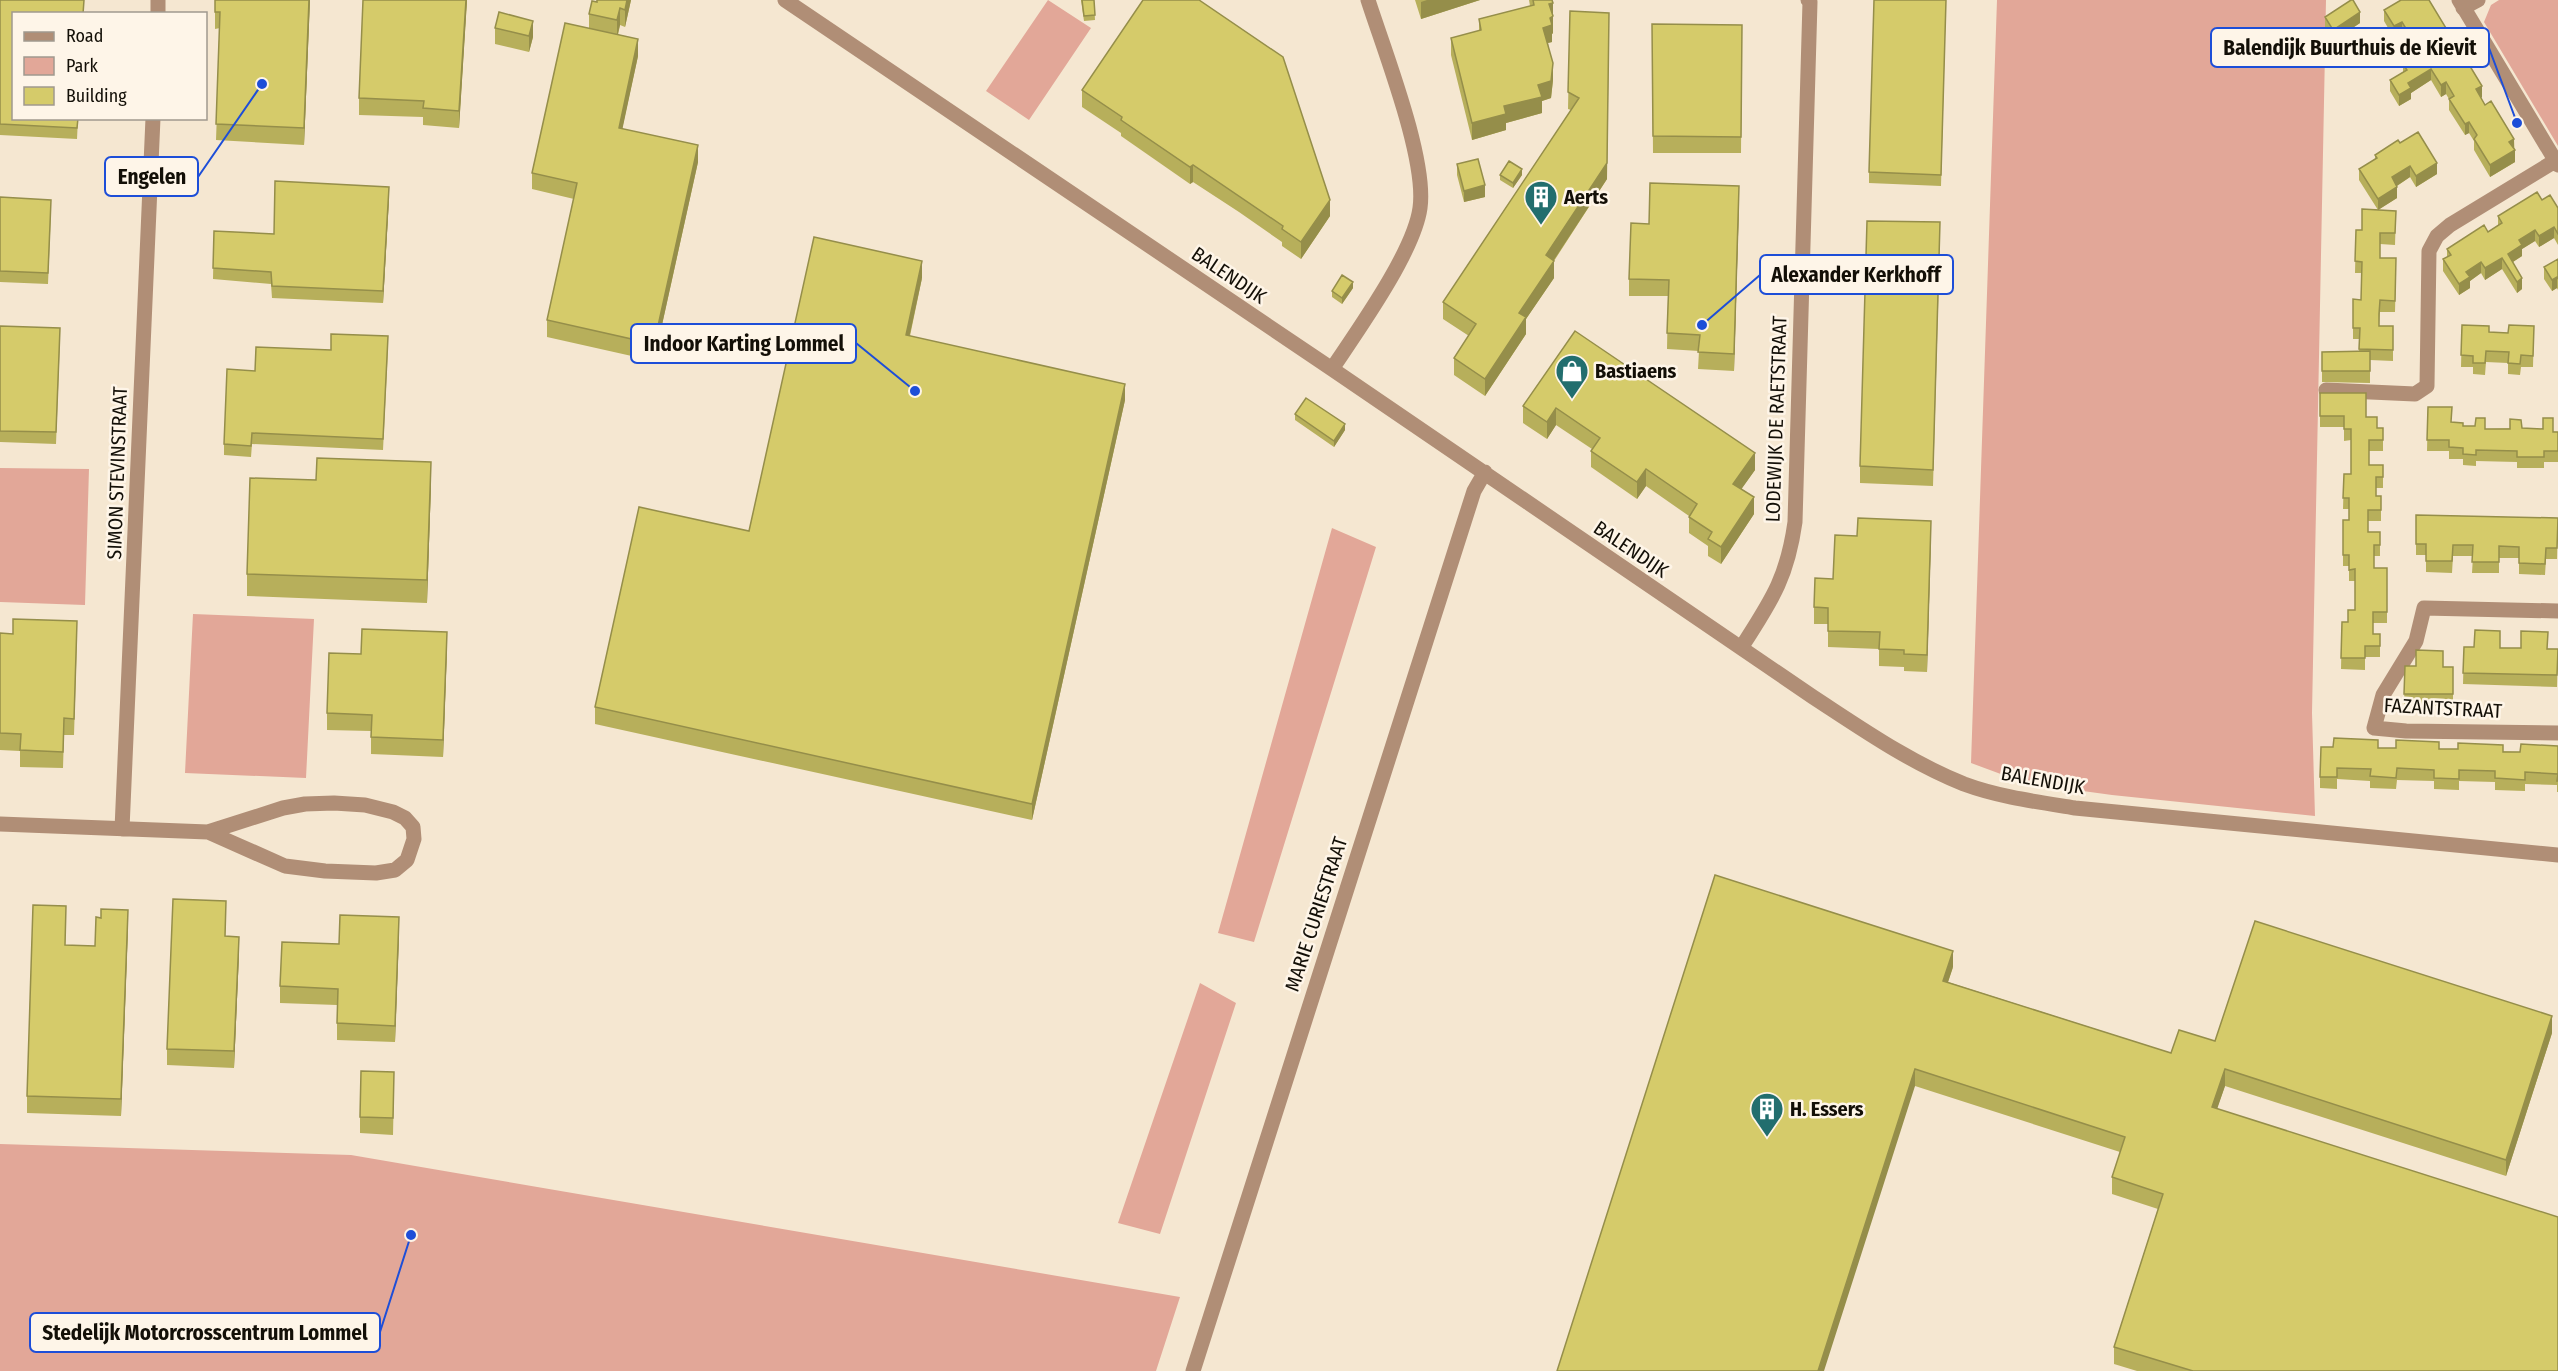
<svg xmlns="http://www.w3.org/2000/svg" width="2558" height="1371" viewBox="0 0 2558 1371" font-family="'Fira Sans Condensed',sans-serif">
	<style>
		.green { fill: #e2a798 }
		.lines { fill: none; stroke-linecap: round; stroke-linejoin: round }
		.minor { stroke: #b08e76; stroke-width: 15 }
		.wall { fill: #b7af5b }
		.shaded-wall { fill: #958e4a }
		.building { fill: #d5cb6a; stroke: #958e4a; stroke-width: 1.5 }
		.labels { text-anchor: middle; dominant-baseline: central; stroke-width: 5; stroke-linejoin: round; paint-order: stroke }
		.poi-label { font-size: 20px; font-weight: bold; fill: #130f07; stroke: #fef5e8; text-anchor: start }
		.street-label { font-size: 20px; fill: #130f07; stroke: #fef5e8 }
		.leader { fill: none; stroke: #1d4ed8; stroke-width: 2 }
		.callout-dot { fill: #1d4ed8; stroke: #fef5e8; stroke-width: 2 }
		.callout { fill: #fef5e8; stroke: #1d4ed8; stroke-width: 2 }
		.callout-label { font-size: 21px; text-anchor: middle; font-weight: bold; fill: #130f07 }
	</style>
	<rect width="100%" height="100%" fill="#f5e7d1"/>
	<path class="green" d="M1048,0L1091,28L1029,120L986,91Z
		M1997,0H2326L2312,713L2315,816L2112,795L2025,783L1971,763Z
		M2499,0H2558V146L2484,22L2491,5Z
		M0,468L89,469L85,605L0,602Z
		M1332,528L1376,547L1254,942L1218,933Z
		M193,614L314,619L306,778L185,773Z
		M1200,983L1236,1003L1160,1234L1118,1223Z
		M0,1144L351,1155L1180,1297L1156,1371H0Z"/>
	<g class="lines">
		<path class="minor" d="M785,0L1332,369L1813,697C1862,729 1909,762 1964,784C1999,797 2038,802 2075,808L2558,855
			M2459,0L2558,165
			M2463,8L2478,0
			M158,14V0
			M1332,369C1358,330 1414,252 1420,208C1427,159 1384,50 1368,0
			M2326,390L2415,394L2427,386L2429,251L2437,236L2450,225L2555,161
			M2558,611L2424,608L2416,641L2383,695L2374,728L2406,731L2558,733
			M1741,648C1771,601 1787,579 1795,522L1810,2L1808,0
			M0,824L208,832L283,808L305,804L334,803L365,805L393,812L405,818L413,827L414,839L407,860L395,870L376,873L325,871L285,866L208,832
			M122,829L153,118
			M1193,1371L1474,491L1485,472"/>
	</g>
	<path class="wall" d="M0,0L14,118H78L77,139L0,135Z
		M215,0H310L304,145L216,140L220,28L215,29Z
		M467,0L459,128L423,125V117L359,115V98Z
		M597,0H631L625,27L620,25L618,35L638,56L622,129L698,162L654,361L547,337V320L574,199L532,189V173L589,28V14Z
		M1081,0H1094L1095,20L1084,21Z
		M1415,0H1480L1421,19Z
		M1529,0H1552L1553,3V33L1552,34V42L1548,43L1553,80L1551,98L1542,101V113L1506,123V130L1472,140L1451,55V38L1479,31V19L1530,6Z
		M1946,0L1941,186L1869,183V172Z
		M2384,10L2449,45L2482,97L2481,98L2485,105L2514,139L2515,162L2490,177L2474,150V141L2469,133L2465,135L2449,110V99L2446,94L2441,97L2431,80L2411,93V99L2399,106L2390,91V80L2403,72V64L2408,61V57L2414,53L2402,33L2394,38L2384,21Z
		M1570,11L1607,179L1554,261V278L1526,319V334L1485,396L1454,375V358L1469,336L1443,319V302L1571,110L1568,109Z
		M499,12L533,37L529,52L495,44V28Z
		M2325,17L2360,23L2333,41L2325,28Z
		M1652,24L1742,25L1741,153H1653Z
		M1082,90L1330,216L1301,259L1282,246V242L1239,212L1193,182L1190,184L1121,136V133L1082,107Z
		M2400,143L2437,174L2416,187L2410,177L2397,186V198L2378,210L2359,180V169L2375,159V155Z
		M1457,164L1485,197L1464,202L1457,175Z
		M1500,175H1522L1513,188L1500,180Z
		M0,197L51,211L48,284L0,282Z
		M389,198L383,303L272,298L271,284L213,279L214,231L274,234Z
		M2542,200L2558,208V245L2554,238L2539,247L2535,241L2522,249V256L2513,262L2522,289L2517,293L2502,269L2485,280L2481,273L2470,281V288L2459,295L2443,271V259L2447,257V249L2488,232L2498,225V216Z
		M1739,203L1734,371L1698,369L1699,351L1667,349L1668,296H1629V279L1649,224Z
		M2396,211L2395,245L2380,244V258L2396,269L2395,312H2380L2379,325V326H2393V361L2370,360V383L2322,382V352L2359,351L2360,339H2353V299L2361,300L2362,273H2355L2356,230H2362Z
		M1940,239L1933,486L1860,483V466Z
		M2558,259V290L2557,288L2552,291L2544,279V267Z
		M922,278L910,336L1125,400L1032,820L595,724V707L749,531Z
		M1353,288L1342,304L1332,297V291Z
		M2462,325L2489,332L2508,333L2534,326L2533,367H2521L2520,375L2508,374V363L2486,362L2485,375L2473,374V367H2461Z
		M0,326L60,339L56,444L0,442Z
		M1575,331L1755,470L1741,489L1754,514L1721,564L1708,556V546L1689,533V516L1646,486L1637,499L1591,467V451L1592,449L1556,425L1547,439L1523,423V406Z
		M388,348L383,450L252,444L251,457L224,455V444L331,350Z
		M2320,393L2366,417L2377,428H2383V451H2369V465H2383V488H2376V496H2381V521H2368V532H2380V556H2374V568H2387V623H2373V634H2380V657H2365V670L2341,669L2342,622H2348L2355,610V581H2349V566H2343V520H2349V509H2343L2344,474H2351V440L2344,441V427H2320Z
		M2428,407L2452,422L2463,426L2485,429L2522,428L2558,432V462H2544V468H2517V462L2476,461V466L2463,465V459H2449V451H2427Z
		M1295,414L1345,430L1334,447L1295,420Z
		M431,484L427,603L247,596V574Z
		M2416,515L2558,518L2557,559H2546L2545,575L2519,574V558H2499V573H2472L2473,556H2453L2452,573L2426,572V555H2416Z
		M1931,537L1927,672L1904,671V667L1879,666V649L1828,647V624H1814V607L1833,579Z
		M0,633L77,638L74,735H64L63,768L20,767V751L0,750Z
		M2464,647L2558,649L2557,687L2463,684Z
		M447,648L443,757L371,754V731L327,730V713L361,654Z
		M2405,666L2453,667V706L2404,705Z
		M2558,746V792H2557V785L2525,784V791L2495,790V782L2459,781V790L2434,789V781L2397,780L2396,789L2370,788V781L2337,779V789L2320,788V777L2378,748L2439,749L2520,752Z
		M226,918L225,936L239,953L234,1068L167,1065V1049Z
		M66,922L65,945L95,946L128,926L121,1116L27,1113V1096Z
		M399,934L395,1042L337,1040V1005L280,1003V986L339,944Z
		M1953,967L1948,982L2171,1053L2215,1041L2552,1033L2506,1176L2225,1086L2217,1108L2558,1371H2137L2114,1364V1347L2158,1209L2112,1194V1177L2120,1152L1915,1086L1557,1371Z
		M394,1088L393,1135L360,1133V1117Z"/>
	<path class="shaded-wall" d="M309,0H310L304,145V128Z
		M466,0H467L459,128V111Z
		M627,0H631L625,27V10Z
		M1427,0H1480L1421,19V2Z
		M1553,3V33L1552,34V42L1543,44V28L1549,4Z
		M620,8V25L617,37V20Z
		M2360,12V23L2333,41V30Z
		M533,21V37L529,52V36Z
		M2402,22V33L2394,38V26Z
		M1609,29L1607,179L1546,272V255Z
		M2449,33V44L2444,37Z
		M638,39V56L619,145V128Z
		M1553,63V80L1551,98L1542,101V113L1506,123V130L1472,140V123L1504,106L1538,85Z
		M2431,69V80L2411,93V99L2399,106V95L2408,83Z
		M2446,82V94L2441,97V85Z
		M2482,86V97L2476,101V89Z
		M2469,122V133L2465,135V124Z
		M2514,139V150L2509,142Z
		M698,145V162L654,361V344Z
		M2515,150V162L2490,177V165Z
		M2437,163V174L2416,187V176Z
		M1193,165V182L1190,184V167Z
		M2410,166V177L2392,189V177Z
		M1522,169V175L1513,188V183Z
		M1485,185V197L1464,202V191Z
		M1739,186V203L1734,371V354Z
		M389,187V198L383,303V291Z
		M2397,187V198L2378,210V199Z
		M1330,200V216L1301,259V242Z
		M2554,227V238L2539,247V236Z
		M2535,230V241L2522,249V256L2508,265V254L2519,240Z
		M2502,258V269L2485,280V268Z
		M922,261V278L906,352V335Z
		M1554,261V278L1526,319V334L1485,396V379L1519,313Z
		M2481,262V273L2470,281V288L2459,295V284L2466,272Z
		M2557,277V288L2552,291V280Z
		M2522,278V289L2517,293V282Z
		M1353,282V288L1342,304V298Z
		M1125,384V400L1032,820V804Z
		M1556,408V425L1547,439V422Z
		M1345,424V430L1334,447V441Z
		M1755,453V470L1733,501V484Z
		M431,462V484L427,603V580Z
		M1646,469V486L1637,499V482Z
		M1754,497V514L1721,564V547Z
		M1931,521V537L1927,672V655Z
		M447,632V648L443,757V740Z
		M128,910V926L121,1116V1099Z
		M399,917V934L395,1042V1026Z
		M239,937V953L234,1068V1051Z
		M1953,951V967L1943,997V981Z
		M2552,1016V1033L2506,1176V1160Z
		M1915,1069V1086L1824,1371H1818Z
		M2225,1069V1086L2212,1124V1107Z"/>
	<path class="building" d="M0,0H84L83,14H14V118H78L77,128L0,124Z
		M215,0H309L304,128L216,124L220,12H215Z
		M363,0H466L459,111L423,108L424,101L359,98Z
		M597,0H627L625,10L620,8L617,20L589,14L592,1L597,2Z
		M1082,0H1094L1095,15L1084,16Z
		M1143,0H1199L1283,57L1330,200L1301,242L1282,229L1283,226L1193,165L1190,167L1121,120L1122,117L1082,90Z
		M1533,0H1552L1553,3L1549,4L1553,16L1550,18L1552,25L1543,28L1553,63L1551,81L1538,85L1542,97L1504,106L1506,114L1472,123L1451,38L1481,30L1479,19L1534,5Z
		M1874,0H1946L1941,175L1869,172Z
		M2351,0H2353L2360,12L2333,30L2325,17Z
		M2401,0H2429L2449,33L2444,37L2453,51L2459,48L2482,86L2476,89L2485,105L2491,101L2514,139L2509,142L2515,150L2490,165L2474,139L2477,135L2469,122L2465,124L2449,99L2454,96L2446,82L2441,85L2431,69L2408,83L2411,88L2399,95L2390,80L2407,70L2403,64L2410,60L2408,57L2419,50L2402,22L2394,26L2384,10Z
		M1570,11L1609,13L1607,163L1546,255L1554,261L1519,313L1526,317L1485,379L1454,358L1476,324L1443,302L1579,98L1568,92Z
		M499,12L533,21L529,36L495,28Z
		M565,23L638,39L619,128L698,145L654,344L547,320L577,183L532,173Z
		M1652,24L1742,25L1741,137L1653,136Z
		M2418,132L2437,163L2416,176L2410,166L2392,177L2397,187L2378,199L2359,169L2377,158L2375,155L2398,140L2400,143Z
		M1478,159L1485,185L1464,191L1457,164Z
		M1509,161L1522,169L1513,183L1500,175Z
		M275,181L389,187L383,291L272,286L271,272L213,268L214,231L274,234Z
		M1650,183L1739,186L1734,354L1698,352L1700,335L1667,333L1669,280L1629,279L1631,223L1649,224Z
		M2537,192L2542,200L2550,195L2558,208V234L2554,227L2539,236L2535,230L2519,240L2522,245L2508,254L2522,278L2517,282L2502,258L2485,268L2481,262L2466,272L2470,277L2459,284L2443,259L2451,255L2447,249L2484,225L2488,232L2502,223L2498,216Z
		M0,197L51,200L48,273L0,271Z
		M2362,209L2396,211L2395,233H2380V258H2396L2395,301L2380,300L2379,314V326H2393V350L2359,349L2360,328H2353V299L2361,300L2362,262L2355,261L2356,230H2362Z
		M1867,221L1940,222L1933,470L1860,466Z
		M814,237L922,261L906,335L1125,384L1032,804L595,707L639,507L749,531Z
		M2558,259V279L2557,277L2552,280L2544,267Z
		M1342,275L1353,282L1342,298L1332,291Z
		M2462,325L2489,326V332L2508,333L2509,325L2534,326L2533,356L2521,355L2520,364L2508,363L2509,352L2486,351L2485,363H2473V356L2461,355Z
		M0,326L60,328L56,432L0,431Z
		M1575,331L1755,453L1733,484L1754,497L1721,547L1708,539L1712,532L1689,517L1697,504L1646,469L1637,482L1591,451L1600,438L1556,408L1547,422L1523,406Z
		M331,334L388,336L383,439L252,433L251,446L224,444L227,369L255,371L256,347L331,350Z
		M2370,351V371H2322V352Z
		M2320,393H2366V417H2377V428H2383V440H2369V465H2383V477H2376V496H2381V510H2368V532H2380V545H2374V568H2387V612H2373V634H2380V646H2365V658H2341L2342,622H2348V610H2355V569L2349,570V555H2343V520H2349V498H2343L2344,474H2351V429H2344V416H2320Z
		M1306,398L1345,424L1334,441L1295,414Z
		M2428,407H2452L2451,422L2463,423V426H2475L2476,418H2485V429H2510V419L2521,420L2522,428L2543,429V418H2553V432H2558V451H2544V457H2517V451L2476,450V455L2463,454V448L2449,447V440H2427Z
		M317,458L431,462L427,580L247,574L250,478L316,480Z
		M2416,515L2558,518L2557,548H2546L2545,564L2519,563V547L2499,546V562H2472L2473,545H2453L2452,561H2426V544H2416Z
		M1858,518L1931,521L1927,655L1904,654V650L1879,649L1880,632L1828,631V608L1814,607L1815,578L1833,579L1835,535L1857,536Z
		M13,619L77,621L74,719L64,718L63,752L20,750L21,734L0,733V633L13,634Z
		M362,629L447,632L443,740L371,737L372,715L327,713L329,653L361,654Z
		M2475,630L2500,631V648H2521V631L2548,632L2547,649H2558L2557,675L2463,673L2464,647H2474Z
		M2416,650L2443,651V667H2453V694H2404L2405,666H2416Z
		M2334,738L2378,740V748H2396V740L2439,742V749H2458V743L2503,745V752H2520L2521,744L2558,746V781H2557L2558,774L2525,772V780L2495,778V771L2459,770V779L2434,778V770L2397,768L2396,778L2370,776L2371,769L2337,768V777H2320L2321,747H2333Z
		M1715,875L1953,951L1943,981L2171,1053L2179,1030L2215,1041L2255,921L2552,1016L2506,1160L2225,1069L2212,1107L2558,1217V1371H2193L2114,1347L2163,1194L2112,1177L2125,1137L1915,1069L1818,1371H1557Z
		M173,899L226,901L225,936L239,937L234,1051L167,1049Z
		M33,905L66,906L65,945L95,946L96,917L101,918V909L128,910L121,1099L27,1096Z
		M340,915L399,917L395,1026L337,1023L338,989L280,986L282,942L339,944Z
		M361,1071L394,1072L393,1118L360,1117Z"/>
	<defs>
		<g id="building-pin" transform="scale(1.725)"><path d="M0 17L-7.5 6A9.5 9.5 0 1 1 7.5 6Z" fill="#226e6e" stroke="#fef5e8"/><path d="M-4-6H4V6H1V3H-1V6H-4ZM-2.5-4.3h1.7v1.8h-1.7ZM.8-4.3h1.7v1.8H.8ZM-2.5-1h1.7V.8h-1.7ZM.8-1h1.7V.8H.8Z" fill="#fff"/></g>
		<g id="shop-pin" transform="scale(1.725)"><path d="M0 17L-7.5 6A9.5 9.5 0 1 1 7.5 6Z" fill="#226e6e" stroke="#fef5e8"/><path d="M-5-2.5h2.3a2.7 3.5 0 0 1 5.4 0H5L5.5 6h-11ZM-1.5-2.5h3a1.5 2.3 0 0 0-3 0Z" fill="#fff"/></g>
	</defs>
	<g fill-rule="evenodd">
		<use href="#building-pin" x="1541" y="197"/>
		<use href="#shop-pin" x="1572" y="371"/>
		<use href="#building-pin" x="1767" y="1109"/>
	</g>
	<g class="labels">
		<g class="poi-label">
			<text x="1564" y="197">Aerts</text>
			<text x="1595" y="371">Bastiaens</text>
			<text x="1790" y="1109">H. Essers</text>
		</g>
		<g class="street-label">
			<text transform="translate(1229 275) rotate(34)">BALENDIJK</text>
			<text transform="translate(1776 419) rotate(-88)">LODEWIJK DE RAETSTRAAT</text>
			<text transform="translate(117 473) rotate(-88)">SIMON STEVINSTRAAT</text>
			<text transform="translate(1631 549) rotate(34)">BALENDIJK</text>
			<text transform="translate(2443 708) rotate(3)">FAZANTSTRAAT</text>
			<text transform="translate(2043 780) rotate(10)">BALENDIJK</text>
			<text transform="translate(1316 914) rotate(-72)">MARIE CURIESTRAAT</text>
		</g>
	</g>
	<path class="leader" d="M2517 123L2489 48M262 84L198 177M1702 325L1760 275M915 391L856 343M411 1235L380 1332"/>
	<g class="callout-dot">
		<circle cx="2517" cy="123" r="6"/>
		<circle cx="262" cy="84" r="6"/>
		<circle cx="1702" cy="325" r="6"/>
		<circle cx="915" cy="391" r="6"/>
		<circle cx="411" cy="1235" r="6"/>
	</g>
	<g class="callout">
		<rect x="2211" y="28" width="278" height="39" rx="6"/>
		<rect x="105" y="157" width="93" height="39" rx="6"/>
		<rect x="1760" y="255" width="193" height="39" rx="6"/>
		<rect x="631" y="324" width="225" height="39" rx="6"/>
		<rect x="30" y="1313" width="350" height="39" rx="6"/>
	</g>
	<g class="callout-label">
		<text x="2350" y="55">Balendijk Buurthuis de Kievit</text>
		<text x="152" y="184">Engelen</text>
		<text x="1856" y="282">Alexander Kerkhoff</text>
		<text x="744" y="351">Indoor Karting Lommel</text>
		<text x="205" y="1340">Stedelijk Motorcrosscentrum Lommel</text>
	</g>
	<rect x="12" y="12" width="195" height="108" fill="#fef5e8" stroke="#a0998e" stroke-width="1.5"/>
	<rect x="24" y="32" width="30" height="9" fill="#b08e76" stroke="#a0998e" stroke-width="1.5"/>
	<text x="66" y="42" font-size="18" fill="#130f07">Road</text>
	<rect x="24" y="57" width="30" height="18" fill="#e2a798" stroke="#a0998e" stroke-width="1.5"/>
	<text x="66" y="72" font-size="18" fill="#130f07">Park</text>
	<rect x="24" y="87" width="30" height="18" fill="#d5cb6a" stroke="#a0998e" stroke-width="1.5"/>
	<text x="66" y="102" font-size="18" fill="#130f07">Building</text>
</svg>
